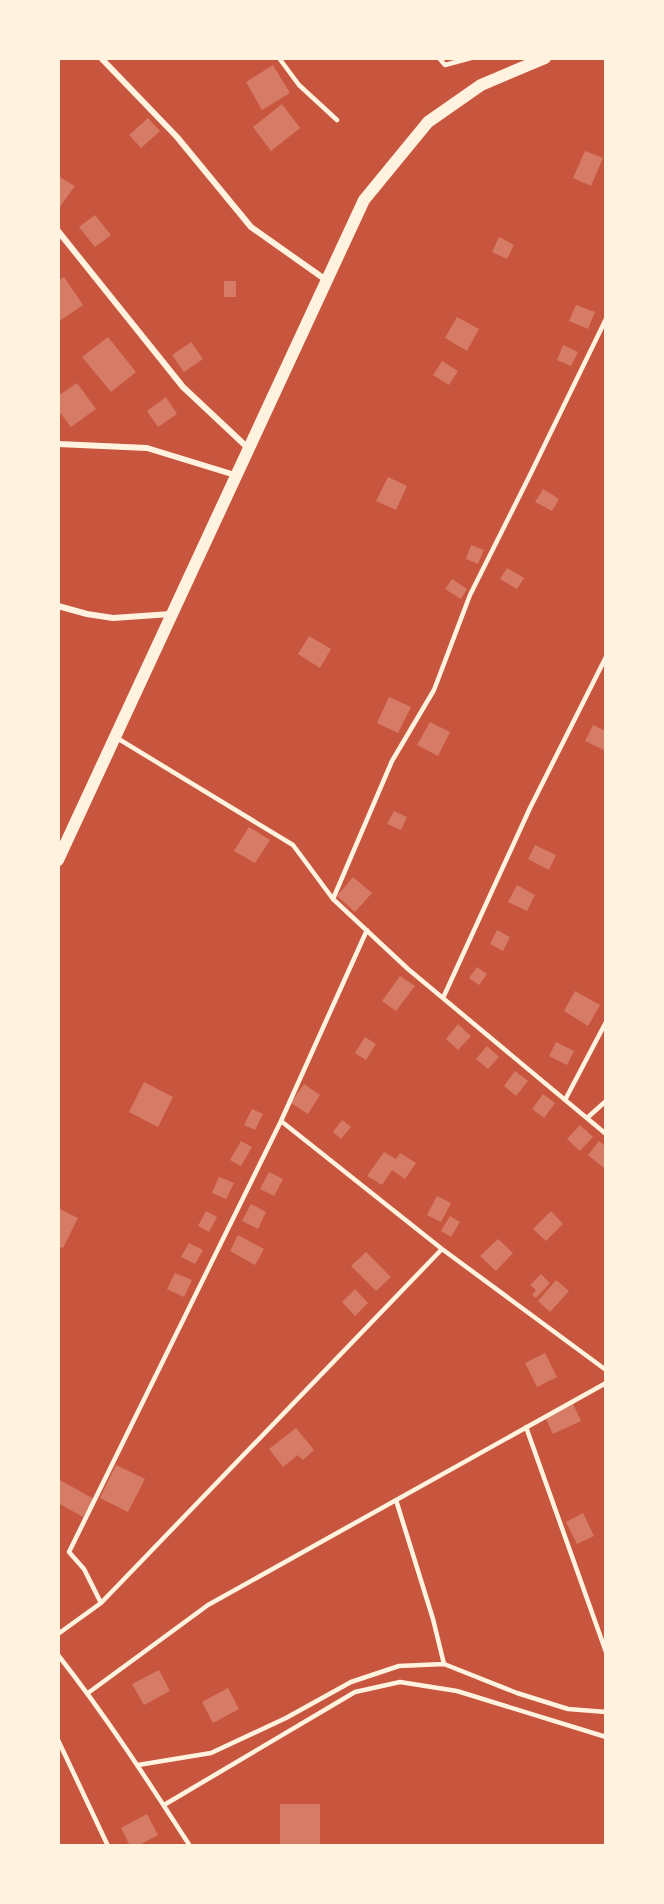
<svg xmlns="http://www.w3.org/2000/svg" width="664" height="1904" viewBox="0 0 664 1904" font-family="'PT Sans Narrow',sans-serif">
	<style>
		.building { fill: #d67c66 }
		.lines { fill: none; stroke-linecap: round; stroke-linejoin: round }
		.service { stroke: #fff3e0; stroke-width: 4.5 }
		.minor { stroke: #fff3e0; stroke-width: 6 }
		.secondary { stroke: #fff3e0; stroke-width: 12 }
	</style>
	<rect width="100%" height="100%" fill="#c8553d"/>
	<path class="building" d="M273,65L290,93L262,110L246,82Z
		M282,104L300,128L271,151L253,127Z
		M148,118L160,131L141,148L129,135Z
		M585,151L603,158L591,186L573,178Z
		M58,176L75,186L58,209Z
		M95,215L111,235L95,247L79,227Z
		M499,237L514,245L507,259L492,252Z
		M64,277L83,305L58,322V280Z
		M224,281H236V297H224Z
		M576,305L595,312L588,329L569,321Z
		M457,317L479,329L467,351L445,338Z
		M108,337L136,372L111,392L82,357Z
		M191,342L203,359L184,372L172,355Z
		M563,345L578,352L571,366L557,360Z
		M442,361L458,371L449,385L433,375Z
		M77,383L96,409L71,427L58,410V396Z
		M166,397L177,414L158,427L147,411Z
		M388,477L407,486L396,510L376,501Z
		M543,489L559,499L552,511L535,502Z
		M471,545L484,550L478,564L466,559Z
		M507,568L524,578L517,589L500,579Z
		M452,579L467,589L461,599L445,589Z
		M309,636L331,649L320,668L298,654Z
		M389,697L411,707L398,733L377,723Z
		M430,722L450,732L438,756L417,745Z
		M593,725L606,731V751L585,741Z
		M394,811L407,817L401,830L387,824Z
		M249,827L270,840L255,863L234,851Z
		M535,845L556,855L549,870L528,859Z
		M353,877L372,893L355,912L337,896Z
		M517,885L535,895L527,911L508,902Z
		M497,930L510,937L503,951L490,944Z
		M477,967L487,974L479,985L469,978Z
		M400,976L415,986L396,1011L382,1001Z
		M575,991L600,1005L588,1026L564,1011Z
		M458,1024L471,1036L458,1050L446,1039Z
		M365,1037L376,1044L366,1060L355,1053Z
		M556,1042L574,1051L567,1065L549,1056Z
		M487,1046L499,1057L488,1069L476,1059Z
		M515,1071L528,1081L516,1096L504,1086Z
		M144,1082L173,1097L158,1127L129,1112Z
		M304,1084L320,1095L308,1114L291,1103Z
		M543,1094L555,1103L544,1118L532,1109Z
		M252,1109L263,1114L255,1130L244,1125Z
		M342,1120L351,1127L341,1139L333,1132Z
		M580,1125L593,1137L580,1151L567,1139Z
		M241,1141L252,1147L241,1166L230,1160Z
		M599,1141L606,1147L604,1168L588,1155Z
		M384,1152L396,1159L400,1153L416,1163L405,1179L392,1170L382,1185L367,1176Z
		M269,1172L283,1179L274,1196L260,1189Z
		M219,1177L234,1183L226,1199L212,1193Z
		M437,1196L451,1203L441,1222L427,1215Z
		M251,1204L266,1212L258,1229L242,1221Z
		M58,1208L78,1218L63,1248L58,1246Z
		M206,1211L217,1217L209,1232L198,1226Z
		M551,1211L563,1224L546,1241L533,1229Z
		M450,1216L460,1222L451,1237L441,1231Z
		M238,1235L264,1249L255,1265L230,1251Z
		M498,1239L513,1253L496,1271L480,1256Z
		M189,1243L203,1250L195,1264L181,1257Z
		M366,1252L391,1277L376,1291L351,1266Z
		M175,1273L192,1280L184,1297L167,1289Z
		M541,1274L550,1283L536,1298L532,1295L536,1290L530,1285Z
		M556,1280L569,1291L550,1312L538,1301Z
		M355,1289L368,1303L355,1316L342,1302Z
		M545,1353L557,1377L537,1387L525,1363Z
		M573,1404L581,1421L553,1434L545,1417Z
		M296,1428L314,1450L303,1460L298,1455L283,1467L269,1449Z
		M116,1465L145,1479L128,1512L100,1498Z
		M58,1479L94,1499L83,1517L58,1503Z
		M583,1513L594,1536L577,1544L566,1522Z
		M159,1670L170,1691L144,1705L132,1684Z
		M228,1688L239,1709L213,1723L202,1702Z
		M280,1804H320V1846H280Z
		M147,1814L158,1835L137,1846H130L121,1828Z"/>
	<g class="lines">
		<path class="service" d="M279,58L299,85L337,120
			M439,58L445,65L471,58
			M117,738L293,845L333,899L408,969L606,1134
			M333,899L392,761L434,690L470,595L530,475L606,319
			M443,998L530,808L606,657
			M565,1100L606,1022
			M587,1118L606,1101
			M281,1121L442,1249L606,1370
			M526,1427L606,1652
			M396,1500L433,1619L444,1664
			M101,1603L84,1569L69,1552L281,1121L367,930
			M58,1634L101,1603L442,1249
			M58,1655C106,1716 148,1781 190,1846
			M88,1693L208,1605L606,1383
			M58,1740L108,1846
			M138,1765L211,1753L286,1718L351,1682L399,1666L444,1664L517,1693L568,1709L606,1712
			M164,1805L355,1692L400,1682L457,1691L606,1737"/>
		<path class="minor" d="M101,58L177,137L251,227L326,280
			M58,231L183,387L248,448
			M58,444L147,448L235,475
			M58,606L87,614L113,618L171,614"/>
		<path class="secondary" d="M58,860L364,200L428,122L481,85L545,58"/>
	</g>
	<rect width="664" height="1904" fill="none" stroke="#fff3e0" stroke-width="120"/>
</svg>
